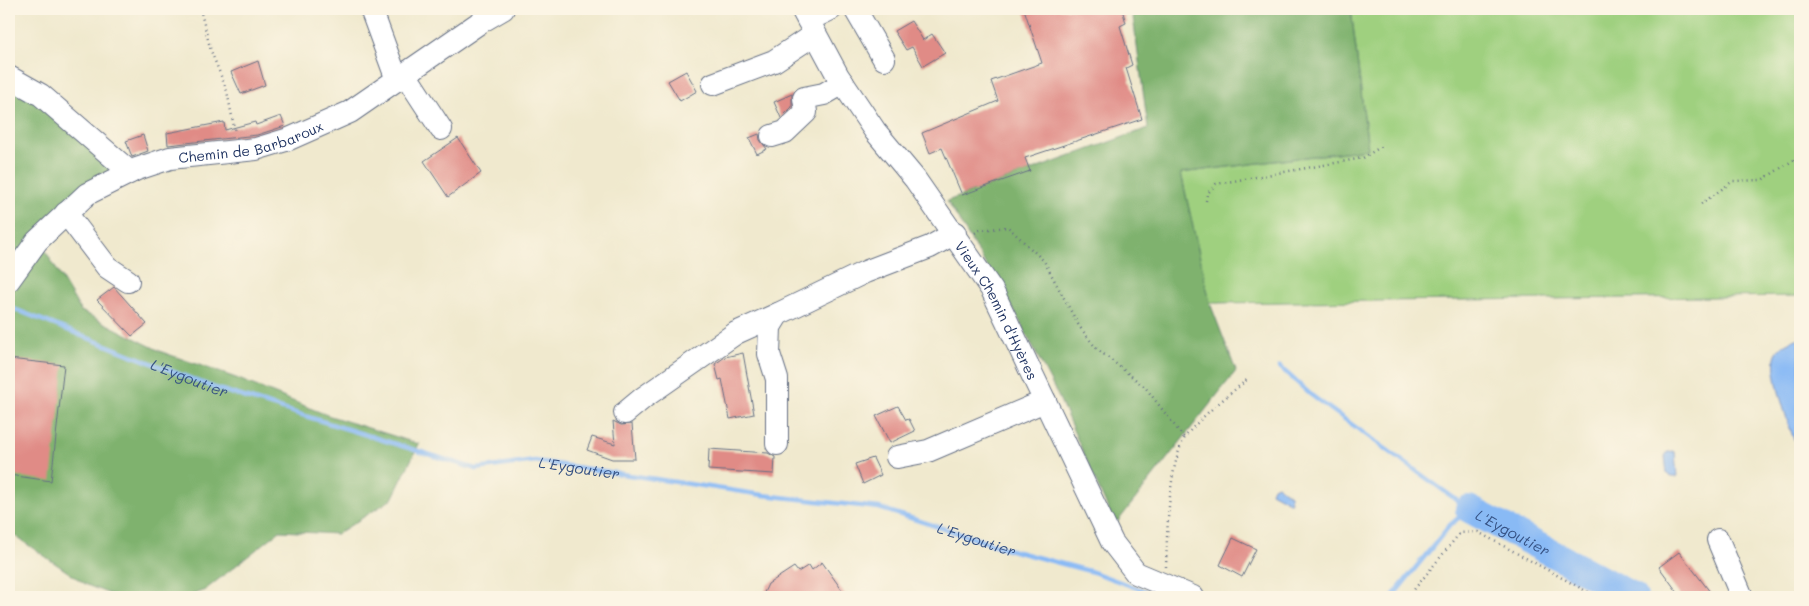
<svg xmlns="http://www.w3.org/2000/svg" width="1809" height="606" viewBox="0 0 1809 606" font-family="Mali,sans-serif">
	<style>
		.green { fill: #9fd07f; stroke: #5d806e }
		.forest { fill: #7fb26e; stroke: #4d7066 }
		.water { fill: #89baf5; stroke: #5274aa }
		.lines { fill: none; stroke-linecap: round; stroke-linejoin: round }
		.stream { stroke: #89baf5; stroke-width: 4.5 }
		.river { stroke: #89baf5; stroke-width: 28 }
		.building { fill: #e08b86 }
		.minor-casing { stroke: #667085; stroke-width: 24 }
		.path { stroke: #667085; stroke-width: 2.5; stroke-dasharray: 1 4; stroke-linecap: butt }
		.minor { stroke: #fff; stroke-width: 22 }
		.labels { text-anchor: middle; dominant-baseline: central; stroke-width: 4; stroke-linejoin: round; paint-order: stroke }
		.street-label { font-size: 14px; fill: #1b2f5e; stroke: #fcf5e5 }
		.water-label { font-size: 15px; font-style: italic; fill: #365284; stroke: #fcf5e5 }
	</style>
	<rect width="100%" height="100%" fill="#fcf5e5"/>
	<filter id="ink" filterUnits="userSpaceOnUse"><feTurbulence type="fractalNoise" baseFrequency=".02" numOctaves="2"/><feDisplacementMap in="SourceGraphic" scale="10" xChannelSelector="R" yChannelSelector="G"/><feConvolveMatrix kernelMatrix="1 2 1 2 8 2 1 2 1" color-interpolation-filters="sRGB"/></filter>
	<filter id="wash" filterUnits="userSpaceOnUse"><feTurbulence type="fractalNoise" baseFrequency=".0096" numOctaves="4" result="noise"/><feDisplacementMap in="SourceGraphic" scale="20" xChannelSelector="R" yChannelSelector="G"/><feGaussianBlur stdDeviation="1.12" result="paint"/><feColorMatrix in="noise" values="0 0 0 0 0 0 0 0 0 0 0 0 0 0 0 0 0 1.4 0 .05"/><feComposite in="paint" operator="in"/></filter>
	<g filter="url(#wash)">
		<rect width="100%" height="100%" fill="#f0e9ce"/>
		<path class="green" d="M1351,9H1800V296L1210,303L1181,173L1368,149Z"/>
		<path class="forest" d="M1132,9H1351L1368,149L1181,173L1210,303L1236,371L1115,525L1059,398L1017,316L947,201L1148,128Z
			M9,73L130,162L9,265Z
			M42,245L81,311L162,352L236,378L327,415L419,444L392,499L337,534L280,531L205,590L187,597H117L87,585L9,532V290Z"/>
		<path class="water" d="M1800,338V459C1794,437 1768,373 1776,354C1781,344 1790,341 1800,338Z
			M1673,451L1675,453L1677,477H1671L1667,474L1665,456L1668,452Z
			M1277,485L1290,495L1291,503L1271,492L1273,487Z"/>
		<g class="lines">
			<g class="stream">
				<path id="s1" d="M9,307L215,388L476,469L535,461L763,495L879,508L1014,551L1093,572L1161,597"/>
				<path d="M1280,367L1311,395L1469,509L1450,525L1392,597"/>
			</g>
			<path class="river" id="s2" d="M1469,509L1634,597"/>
		</g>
		<g id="blocks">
			<path class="building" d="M1024,9H1122L1126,23L1120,26L1132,65L1126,68L1142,119L1025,158L1030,171L962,195L942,148L930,153L922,133L998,101L991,81L1042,63Z
				M911,21L923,40L932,34L945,53L923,66L912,47L906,50L894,31Z
				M258,61L265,85L241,94L231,72Z
				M686,71L697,91L680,101L668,81Z
				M792,94V107L781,118L774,102Z
				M281,116L285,126L257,135L168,145L167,133L224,122L225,130L255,122L256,125Z
				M759,134L760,140L767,149L757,154L749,138Z
				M143,135L148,151L132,157L126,141Z
				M458,138L481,173L448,197L424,161Z
				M114,287L147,324L132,336L97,300Z
				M743,353L754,414L730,419L722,379L719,380L715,364L725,357Z
				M9,359L64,365L51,481L9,475Z
				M898,406L906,420L909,419L915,431L890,443L876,416Z
				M613,421L621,425L632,424L635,459H612L587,450L592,437L615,444Z
				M709,449L768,453L775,457L774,474L708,470Z
				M873,458L881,475L863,484L855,464Z
				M1233,538L1256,549L1242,577L1220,565Z
				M1679,552L1694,571L1714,597H1681L1659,567Z
				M822,562L847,597H762L768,584L794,567L798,572L809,565L812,570Z"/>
		</g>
	</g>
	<g filter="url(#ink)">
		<use href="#blocks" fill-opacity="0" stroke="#667085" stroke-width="1"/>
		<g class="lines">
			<g class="minor-casing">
				<g id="minor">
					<path d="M371,9L397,80"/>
					<path id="s3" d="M802,9L838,76L875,131L915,179L992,290L1112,542L1136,573L1193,597"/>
					<path d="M855,9L884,59"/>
					<path d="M808,20L831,9"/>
					<path d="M405,74L441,129"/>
					<path d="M9,77L41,95L130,172"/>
					<path d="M713,84L774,61L815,34"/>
					<path d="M772,136L785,132L806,112L804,98L824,94L843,83"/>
					<path d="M66,213L107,267L128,281"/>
					<path id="s4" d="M9,280L37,241L87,194L137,169L170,158L256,149L289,139L350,112L479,23L503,9"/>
					<path d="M625,413L643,398L736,333L778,314"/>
					<path d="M777,444V379L769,354L770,327L778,314L865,272L930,247L955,233"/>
					<path d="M897,457L928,451L1045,401"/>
					<path d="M1718,540L1742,597"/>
				</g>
			</g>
			<path class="path" d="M200,9L211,51L227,91L235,132
				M1206,201L1207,194L1216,184L1363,158L1382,146
				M1701,204L1733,181L1762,180L1800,156
				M975,233L980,230L1008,227L1044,261L1079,326L1096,348L1145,387L1185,439
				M1166,567C1167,536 1168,455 1189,432C1206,412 1229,395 1249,378
				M1408,597L1460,533L1478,532L1597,597"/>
			<use href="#minor" class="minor"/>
		</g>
	</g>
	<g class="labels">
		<g class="street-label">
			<text stroke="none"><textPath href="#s4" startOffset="290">Chemin de Barbaroux</textPath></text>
			<text stroke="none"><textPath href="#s3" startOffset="360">Vieux Chemin d'Hyères</textPath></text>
		</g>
		<g class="water-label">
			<text stroke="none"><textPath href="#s1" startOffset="194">L'Eygoutier</textPath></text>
			<text stroke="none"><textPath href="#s1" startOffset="599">L'Eygoutier</textPath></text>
			<text stroke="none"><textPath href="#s2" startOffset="50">L'Eygoutier</textPath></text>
			<text stroke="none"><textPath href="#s1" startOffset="1004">L'Eygoutier</textPath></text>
		</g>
	</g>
	<rect width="1809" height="606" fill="none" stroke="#fcf5e5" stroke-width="30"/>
</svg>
